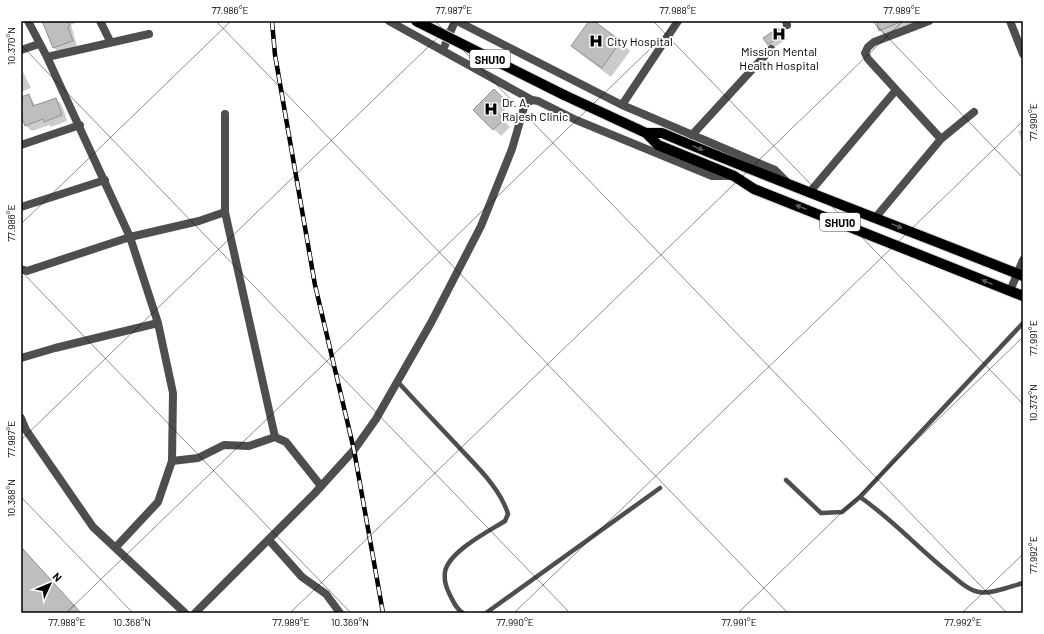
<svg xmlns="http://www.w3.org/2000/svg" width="1044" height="634" viewBox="0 0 1044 634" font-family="Barlow,sans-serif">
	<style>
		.shadow { fill: #0003 }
		.building { fill: #bebebe; stroke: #929292 }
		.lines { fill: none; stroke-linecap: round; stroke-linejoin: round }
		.primary-casing { stroke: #dbdbdb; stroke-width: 12 }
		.service { stroke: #4e4e4e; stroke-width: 4.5 }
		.minor { stroke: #4e4e4e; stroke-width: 8 }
		.tertiary { stroke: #4e4e4e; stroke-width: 8 }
		.primary { stroke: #000; stroke-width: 10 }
		.rail-casing { stroke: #000; stroke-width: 4.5 }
		.rail { stroke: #fff; stroke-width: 3; stroke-dasharray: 9; stroke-linecap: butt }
		.primary-bridge-casing { stroke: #dbdbdb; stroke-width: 12; stroke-linecap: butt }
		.primary-bridge { stroke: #000; stroke-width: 10 }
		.oneway { fill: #595959 }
		.ticks { fill: none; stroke: #000; stroke-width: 1; stroke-opacity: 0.45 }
		.labels { text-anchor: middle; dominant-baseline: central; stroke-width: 4; stroke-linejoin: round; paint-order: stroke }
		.shield { fill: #fff; stroke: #4c4c4c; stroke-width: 1 }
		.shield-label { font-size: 11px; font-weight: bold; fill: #000 }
		.poi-label { font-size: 12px; fill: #000; stroke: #fff; text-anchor: start }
		.neatline { fill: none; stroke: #000; stroke-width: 1.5 }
		.ticks-label { font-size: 10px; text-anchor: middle; fill: #000 }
	</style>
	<rect width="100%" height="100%" fill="#fff"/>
	<path class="shadow" d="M42,21H80L71,25L77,46L58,52L54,48Z
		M590,21L621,42L630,51L611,77L582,55L572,46Z
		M877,21H919L884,35L880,30Z
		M782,33L787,39L773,48L769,44Z
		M21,68L31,88L21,92Z
		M494,90L509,105L499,116L510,127L501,136L475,110Z
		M29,95L36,106L56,99L62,105L67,121L51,127L49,125L32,131L26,126L21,112V98Z
		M1023,130V143L1018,131Z"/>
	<path class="building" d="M42,21H68L70,26L68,27L73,41L53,48Z
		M589,21H594L621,41L602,68L571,46Z
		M876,21H900V22L879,31Z
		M778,28L783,34L768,45L763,38Z
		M494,89L503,98L493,109L504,119L493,130L473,110Z
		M29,94L33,106L56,98L62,115L44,122L43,119L25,126L21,115V97Z
		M21,547L81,613H21Z"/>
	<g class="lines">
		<g class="primary-casing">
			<path id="primary" d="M564,95L646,133L658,145L734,176L754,189L1023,296
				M646,133H662C781,183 903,228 1023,276"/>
		</g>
		<path class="service" d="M398,382C417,403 436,423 455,443C474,464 500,487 508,514L505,521C489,531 448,552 445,572C444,579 446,587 449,593C453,601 456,609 463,613
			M786,480L821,513L842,512L860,497C892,519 918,548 948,572C957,579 967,590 979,592C990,595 1012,586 1023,583
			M860,497L1023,323
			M486,613L660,488"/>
		<path class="minor" d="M28,21L47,57L130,237L158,323L173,393L172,461L158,502L116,547
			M100,21L110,41
			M389,21L532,100
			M457,21L622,105
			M678,21L622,105L775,170L788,183
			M786,21L787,25
			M929,21L874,42L868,47L865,53L868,59L941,139
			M1010,21L1023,54
			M21,50L39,44
			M443,50L455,21
			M47,57L149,34
			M225,114V212L275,437
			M692,135L771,49
			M21,145L80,125
			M809,193L896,90
			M21,207L105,180
			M876,217L941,139L974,112
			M21,269L27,271L130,237L199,221L225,212
			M1010,291L1023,260
			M21,358L55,348L158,323
			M21,418L26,430L93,527L185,613
			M172,461L198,458L224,445L249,446L275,437L286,442L321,486
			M269,540L302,577L326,594L340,613"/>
		<path class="tertiary" d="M195,613L314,494L354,450L376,419L432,321L481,226L512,149L525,104L532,100L538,101L576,120L712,176H732"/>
		<use href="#primary" class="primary"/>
		<g class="rail-casing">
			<path id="rail" d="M272,21L275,55L315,285L354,450L383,613"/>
		</g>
		<use href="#rail" class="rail"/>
		<g class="primary-bridge-casing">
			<path id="primary-bridge" d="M416,21L564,95"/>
		</g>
		<use href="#primary-bridge" class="primary-bridge"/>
	</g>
	<defs><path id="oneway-solid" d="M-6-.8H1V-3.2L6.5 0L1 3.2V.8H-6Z"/></defs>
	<g class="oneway">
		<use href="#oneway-solid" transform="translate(698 148) rotate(23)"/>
		<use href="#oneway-solid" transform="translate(801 207) rotate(-159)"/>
		<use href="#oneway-solid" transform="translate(897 226) rotate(22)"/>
		<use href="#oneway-solid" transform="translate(987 282) rotate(-158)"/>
	</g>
	<path class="ticks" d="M216,21L788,613M435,21L1007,613M653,21L1023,404M872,21L1023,178M21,45L570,613M21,224L231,21M21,271L351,613M21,440L455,21M21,497L133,613M66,613L679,21M290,613L903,21M514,613L1023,121M738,613L1023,337M962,613L1023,554"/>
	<defs>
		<g id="hospital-bare" transform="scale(1.08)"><path d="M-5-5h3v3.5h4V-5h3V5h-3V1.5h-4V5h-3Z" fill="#000" stroke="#fff" stroke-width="2.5" paint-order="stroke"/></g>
	</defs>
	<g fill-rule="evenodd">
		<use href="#hospital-bare" x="779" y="34"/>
		<use href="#hospital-bare" x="596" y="41"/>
		<use href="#hospital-bare" x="491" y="109"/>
	</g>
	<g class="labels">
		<g class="shield">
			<rect x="470" y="50" width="40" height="18" rx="3"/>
			<rect x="820" y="213" width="40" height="18" rx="3"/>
		</g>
		<g class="shield-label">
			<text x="490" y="59">SHU10</text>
			<text x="840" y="222">SHU10</text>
		</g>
		<g class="poi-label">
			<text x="607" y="41">City Hospital</text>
			<text x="779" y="51" text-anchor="middle">Mission Mental<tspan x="779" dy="14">Health Hospital</tspan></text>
			<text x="502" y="102">Dr. A.<tspan x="502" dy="14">Rajesh Clinic</tspan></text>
		</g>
	</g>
	<rect width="1044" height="634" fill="none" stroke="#ffffff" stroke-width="44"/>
	<g transform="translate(50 584) rotate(46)" stroke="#ffffff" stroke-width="3" paint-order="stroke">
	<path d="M0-3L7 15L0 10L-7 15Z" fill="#000000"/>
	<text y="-6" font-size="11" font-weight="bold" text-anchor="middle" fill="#000000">N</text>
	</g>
	<rect x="22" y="22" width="1000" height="590" class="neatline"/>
	<g class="ticks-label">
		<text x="230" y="14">77.986°E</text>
		<text x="454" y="14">77.987°E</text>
		<text x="678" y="14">77.988°E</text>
		<text x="902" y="14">77.989°E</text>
		<text transform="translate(11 46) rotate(-90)" y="4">10.370°N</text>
		<text transform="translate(1033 122) rotate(-90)" y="4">77.990°E</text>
		<text transform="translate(11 223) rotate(-90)" y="4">77.986°E</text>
		<text transform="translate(1033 338) rotate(-90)" y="4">77.991°E</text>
		<text transform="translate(1033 403) rotate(-90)" y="4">10.373°N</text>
		<text transform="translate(11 439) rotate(-90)" y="4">77.987°E</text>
		<text transform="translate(11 498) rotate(-90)" y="4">10.368°N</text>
		<text transform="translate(1033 555) rotate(-90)" y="4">77.992°E</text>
		<text x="67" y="626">77.988°E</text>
		<text x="132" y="626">10.368°N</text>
		<text x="291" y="626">77.989°E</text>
		<text x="350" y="626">10.369°N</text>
		<text x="515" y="626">77.990°E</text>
		<text x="739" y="626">77.991°E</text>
		<text x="963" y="626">77.992°E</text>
	</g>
</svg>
